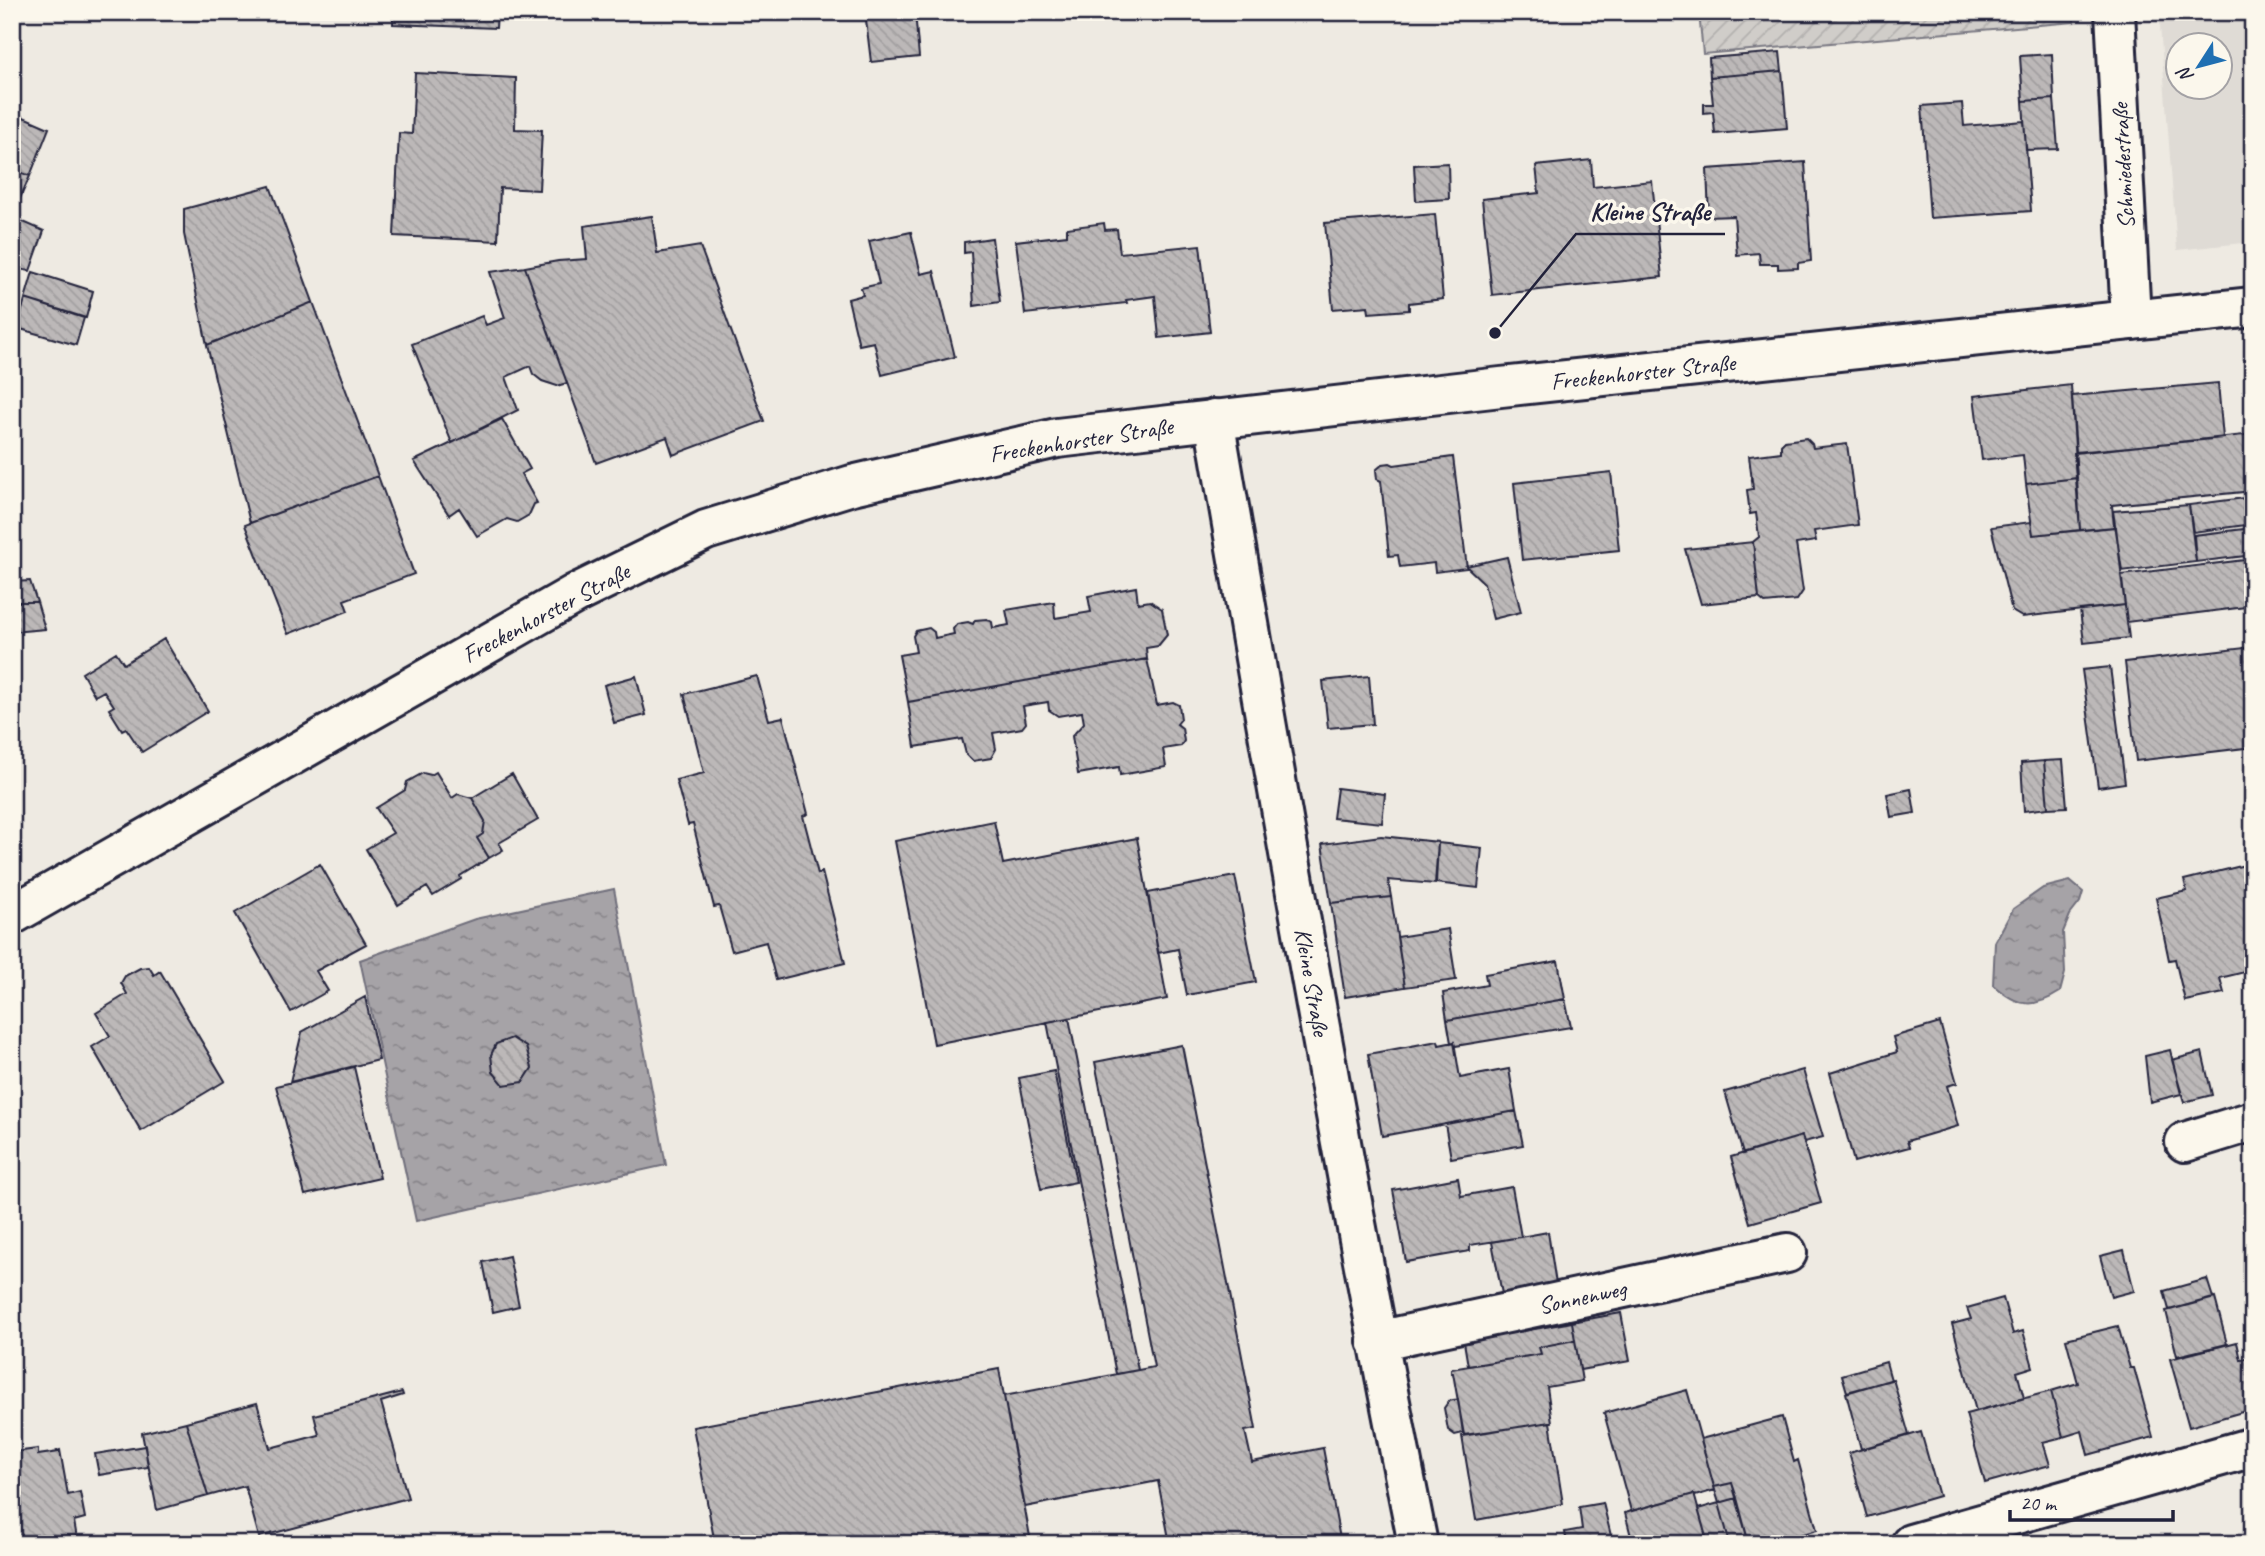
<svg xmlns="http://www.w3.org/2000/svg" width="2265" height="1556" viewBox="0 0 2265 1556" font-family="Caveat,sans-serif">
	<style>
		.built { fill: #dfdbd5; fill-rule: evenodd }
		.garden { fill: url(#garden-furrows); stroke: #797882; stroke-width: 2 }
		.water { fill: url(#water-ripples); stroke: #716f7c; stroke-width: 2 }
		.building { fill: url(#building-back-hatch); stroke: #22223b; stroke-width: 2 }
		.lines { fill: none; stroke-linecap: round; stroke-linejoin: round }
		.minor-casing { stroke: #22223b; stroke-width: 44 }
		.major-casing { stroke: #22223b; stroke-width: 44 }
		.minor { stroke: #fbf7ec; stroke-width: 38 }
		.major { stroke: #fbf7ec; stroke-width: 38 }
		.labels { text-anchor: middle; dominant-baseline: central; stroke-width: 7; stroke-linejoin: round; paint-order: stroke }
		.street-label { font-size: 24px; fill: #22223b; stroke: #fbf7ec }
		.leader { fill: none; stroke: #22223b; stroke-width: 2.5 }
		.callout-dot { fill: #22223b; stroke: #fbf7ec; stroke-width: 2.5 }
		.callout-label { font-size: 26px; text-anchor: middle; font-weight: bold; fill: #22223b; stroke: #fbf7ec; stroke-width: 7; stroke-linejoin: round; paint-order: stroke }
	</style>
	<defs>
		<pattern id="garden-furrows" width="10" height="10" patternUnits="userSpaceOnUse" patternTransform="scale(1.75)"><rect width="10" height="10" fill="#d0cdc9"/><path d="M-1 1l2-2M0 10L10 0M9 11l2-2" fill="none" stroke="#b2b0ae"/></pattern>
		<pattern id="water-ripples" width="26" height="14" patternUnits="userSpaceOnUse" patternTransform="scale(1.75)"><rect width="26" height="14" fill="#a6a3a7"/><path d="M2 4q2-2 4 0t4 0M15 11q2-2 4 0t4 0" fill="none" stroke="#878489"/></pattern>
		<pattern id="building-back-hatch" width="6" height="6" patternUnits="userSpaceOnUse" patternTransform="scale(1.75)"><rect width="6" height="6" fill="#bcb8b8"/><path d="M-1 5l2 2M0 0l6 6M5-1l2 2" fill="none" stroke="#a19e9f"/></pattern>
	</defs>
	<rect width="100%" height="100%" fill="#eeeae2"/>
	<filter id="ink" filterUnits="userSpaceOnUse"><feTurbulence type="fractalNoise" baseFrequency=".0143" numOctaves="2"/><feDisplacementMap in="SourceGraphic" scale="14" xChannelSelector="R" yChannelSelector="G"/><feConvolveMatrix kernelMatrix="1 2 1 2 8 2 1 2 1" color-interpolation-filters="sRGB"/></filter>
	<g filter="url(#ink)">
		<path class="built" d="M2159,12H2253V242L2177,250ZM2178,46H2220V88H2178Z"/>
		<path class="garden" d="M1699,12H2074V22L1703,54Z"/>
		<path class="water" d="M2070,881L2083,892L2080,902L2070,915L2063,932L2065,973L2060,992C2032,1010 2017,1006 1993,985L1995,942L2013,909L2043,888Z
			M614,889L666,1165L416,1221L360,960L475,919Z"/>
		<path class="building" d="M393,12H497L496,28L393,24Z
			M865,12H915L919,57L871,62Z
			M1780,52L1782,71L1710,77L1709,58Z
			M2052,54L2054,99L2023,101L2020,56Z
			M1782,71L1787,128L1715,134L1713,112L1704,113V104H1713L1710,77Z
			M415,73L516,78L515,129L542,130L539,190L500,188L498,241L394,236L399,133L412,134Z
			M2054,99L2058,149L2026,150L2023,101Z
			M1962,103L1964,126L2024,121L2031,211L1930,218L1922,106Z
			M12,112L49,128L30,176L12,169Z
			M1591,160L1593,187L1652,181L1662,277L1492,295L1482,199L1539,193L1536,166Z
			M1805,162L1811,261L1798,263V268L1778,269V264H1760L1759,253L1737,255L1734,216L1709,217L1707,169Z
			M1448,163L1449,199L1416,201L1414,165Z
			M12,169L30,176L12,216Z
			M270,186L313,302L207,345L184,234V209Z
			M1435,214L1443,299L1409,303V310L1369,313L1368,306L1333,309L1325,223Z
			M652,216L657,253L700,246L764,421L673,455L667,437L596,463L525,267L558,261L587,259L584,226Z
			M12,217L44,231L30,271L12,268Z
			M1104,223L1105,230L1117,229L1120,253L1200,245L1210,332L1159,338L1155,296L1126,300L1127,303L1025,314L1016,241L1067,235V228Z
			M911,232L921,274L934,271L955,357L882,375L874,342L859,345L848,299L863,295L861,288L879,284L869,241Z
			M992,238L1000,302L974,306L971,252L964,253V242Z
			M525,267L567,383L557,386L542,381L533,374L530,366L506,377L518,410L452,443L412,344L482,316L486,325L505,318L490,272Z
			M33,272L93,291L86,318L25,299Z
			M25,299L84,318L76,345L17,328Z
			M313,302L378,476L250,523L207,345Z
			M2218,383L2223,438L2076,452L2072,396Z
			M2071,385L2077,478L2026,484L2023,455L1982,460L1974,396Z
			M502,419L530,469L521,474L537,503L534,504L529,515L517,522L507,519L477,536L459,508L449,515L414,461Z
			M2253,434V491L2112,505L2114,527L2080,530L2074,453Z
			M1806,438L1812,444L1813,448L1847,444L1858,525L1814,531L1816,541L1796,544L1803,591L1797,600L1765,603L1759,598L1753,542L1759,537L1756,513L1750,514L1747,490L1753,489L1749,456L1781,452V445L1785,441Z
			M1453,457L1467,568L1435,572L1434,563L1400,567L1398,555L1389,556L1381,481L1377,479L1376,470L1383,464L1390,463L1394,465Z
			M1611,472L1619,550L1522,560L1514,483Z
			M378,476L414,574L344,600L348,611L288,634L245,525Z
			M2077,478L2080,530L2033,535L2026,484Z
			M2253,497V524L2193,532L2189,505Z
			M2189,505L2196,562L2122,571L2113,511Z
			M2031,522L2033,535L2116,527L2125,605L2022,617L2012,611L1991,527Z
			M2253,528V555L2196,562L2194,535Z
			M1753,542L1759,598L1701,604L1685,549Z
			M1507,557L1521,612L1493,619L1484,583L1466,566Z
			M2253,559V606L2127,622L2121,575Z
			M30,581L37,602H12V582Z
			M1136,587L1138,603L1150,601L1162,609L1167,635L1158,646L1146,648L1147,659L908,702L899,655L916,652L913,636L916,631L929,628L934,632L935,638L954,634L953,629L957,624L968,622L973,624L975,620L987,619L992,622L993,628L1009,625L1006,610L1054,602L1055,618L1091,612L1088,596Z
			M12,602H37L45,629L12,632Z
			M2125,605L2129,638L2084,643L2080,610Z
			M164,639L208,711L142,752L126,728L122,730L109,709L114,706L104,691L95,696L82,673L116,652L124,664Z
			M2253,647V747L2136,761L2125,662Z
			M1147,659L1157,705L1173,702L1179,705L1181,719L1177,724L1182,728L1184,741L1181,746L1163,749L1166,767L1120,775L1119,767L1078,774L1072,736L1084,723L1082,712L1058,716L1049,710L1048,702L1023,706L1026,723L1022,728L993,733L996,749L991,758L973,761L966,754L962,739L915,747L908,702Z
			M2110,667L2125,783L2098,787L2082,670Z
			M636,676L646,715L614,723L604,685Z
			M757,676L769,720L783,717L808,814L803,816L818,874L822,872L845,963L776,980L766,942L732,951L719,906L714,907L693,824L688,825L676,780L704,773L684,694Z
			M1369,676L1373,724L1328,728L1323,681Z
			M2063,760L2067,807L2048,808L2044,761Z
			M2044,761L2048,808L2024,811L2021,763Z
			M436,772L452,798L458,794L472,798L485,821L483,834L477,838L489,858L460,876L461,879L433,896L427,887L398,905L366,849L393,833L376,808L405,790L407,782L423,773L431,775Z
			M512,774L538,820L499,843L503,850L489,858L477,838L483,834L485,821L472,798Z
			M1337,788L1385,794L1382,823L1333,818Z
			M1911,789L1915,813L1891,817L1887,794Z
			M994,821L1003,864L1137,838L1167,999L934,1044L895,841Z
			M1381,836L1438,842L1435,884L1388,880L1391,897L1331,903L1322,844Z
			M1438,843L1482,848L1478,888L1436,883Z
			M320,864L366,944L316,971L328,991L291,1012L235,913Z
			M2245,865L2253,897V970L2220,978L2224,993L2185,1001L2175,959L2169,960L2156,898L2187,891L2184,880Z
			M1235,876L1256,982L1187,995L1178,949L1158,953L1148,893Z
			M1391,897L1405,987L1345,997L1331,903Z
			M1448,929L1456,980L1405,987L1397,937Z
			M1558,961L1565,999L1447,1020L1443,993L1487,985L1485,974Z
			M149,967L154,975L160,971L225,1081L141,1131L92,1047L110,1036L96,1013L127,994L121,983L125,976L140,968Z
			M365,997L379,1060L290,1082L302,1032Z
			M1565,999L1571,1027L1455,1046L1454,1042L1451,1043L1447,1020Z
			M1069,1018L1138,1370L1116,1374L1047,1022Z
			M1940,1023L1957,1083L1947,1086L1958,1126L1907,1141L1909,1147L1854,1162L1830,1073L1897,1052L1893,1037Z
			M512,1038L526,1047L532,1068L523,1082L504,1085L493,1072L491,1055L496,1044Z
			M1438,1041L1439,1045L1454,1042L1460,1078L1509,1069L1516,1111L1382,1136L1368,1054Z
			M1182,1045L1256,1429L1245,1431L1252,1462L1323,1448L1341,1544H1170L1158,1481L1025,1507L1004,1396L1154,1367L1095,1062Z
			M2170,1050L2181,1094L2150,1102L2145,1056Z
			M2202,1052L2212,1095L2184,1102L2172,1060Z
			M354,1067L380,1178L305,1195L276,1086Z
			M1803,1070L1823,1137L1804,1142L1802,1136L1743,1154L1725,1092Z
			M1054,1071L1076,1182L1041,1189L1019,1078Z
			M1516,1111L1523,1145L1451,1158L1445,1124Z
			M1802,1136L1821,1203L1750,1223L1731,1157Z
			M1458,1178L1461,1196L1512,1187L1521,1237L1470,1245V1251L1406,1262L1393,1190Z
			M2253,1222V1259L2243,1225Z
			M1548,1232L1556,1284L1502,1294L1492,1242Z
			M2124,1250L2134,1291L2111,1297L2100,1256Z
			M509,1256L519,1306L493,1312L483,1262Z
			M2207,1279L2213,1298L2169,1310L2164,1291Z
			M2003,1298L2013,1334L2023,1331L2033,1367L2017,1372L2024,1398L1976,1411L1952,1324L1971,1319L1967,1308Z
			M2215,1298L2227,1344L2177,1356L2166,1311Z
			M1621,1313L1630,1361L1580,1370L1572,1322Z
			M1572,1322L1575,1340L1539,1347L1541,1354L1468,1366L1464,1342Z
			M2118,1326L2130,1368H2134L2153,1437L2088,1455L2082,1431L2063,1437L2051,1391L2078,1383L2066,1339Z
			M1575,1340L1582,1381L1547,1387L1552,1422L1464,1435L1453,1373H1451V1369L1541,1354L1539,1347Z
			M2237,1342L2241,1360L2253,1357V1396L2251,1397L2253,1409L2189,1427L2170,1359Z
			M1886,1362L1891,1380L1847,1392L1842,1375Z
			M999,1369L1031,1542L1021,1544H715L693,1427Z
			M1893,1379L1909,1435L1861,1449L1846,1393Z
			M1687,1390L1715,1490L1695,1496L1694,1494L1631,1511L1604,1413Z
			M2051,1391L2063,1437L2043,1442L2050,1465L1985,1483L1966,1414Z
			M402,1392L403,1395L381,1402L408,1498L259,1537L245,1486L208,1496L186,1422L257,1403L270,1448L319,1435L314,1415Z
			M1458,1399L1463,1433L1455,1435L1448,1430L1444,1408L1449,1401Z
			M1782,1417L1794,1462L1798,1460L1817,1530L1768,1544H1749L1732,1483L1714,1487L1701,1439Z
			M186,1422L208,1496L157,1510L142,1433Z
			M1550,1422L1563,1504L1476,1520L1462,1436Z
			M1921,1432L1939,1496L1867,1517L1849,1453Z
			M145,1446L148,1467L99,1475L95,1454Z
			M38,1449V1455L58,1452L57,1451L60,1450L68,1495L80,1492L85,1518L74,1521L78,1544H12V1459L15,1458V1452Z
			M1732,1483L1737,1498L1719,1503L1714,1487Z
			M1694,1494L1708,1544H1633L1625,1513Z
			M1737,1498L1749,1544H1730L1719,1503Z
			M1603,1503L1613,1544H1567L1565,1532L1582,1529L1579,1507Z
			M1719,1503L1730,1544H1708L1698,1509Z"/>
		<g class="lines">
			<g class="minor-casing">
				<path id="minor" d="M2115,12L2131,320
					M1214,419C1278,795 1343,1170 1418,1544
					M2185,1142L2253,1121
					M1377,1341L1787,1253
					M1911,1544L2253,1447"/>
			</g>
			<g class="major-casing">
				<path id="major" d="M12,915L575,594L706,530L852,485L1057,438L1501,387L2253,307"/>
			</g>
			<use href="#minor" class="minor"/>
			<use href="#major" class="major"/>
		</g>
	</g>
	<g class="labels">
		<g class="street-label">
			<text transform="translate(2123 166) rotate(-93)">Schmiedestraße</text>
			<text transform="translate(1643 372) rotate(-6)">Freckenhorster Straße</text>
			<text transform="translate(1081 440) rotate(-9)">Freckenhorster Straße</text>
			<text transform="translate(546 613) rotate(-28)">Freckenhorster Straße</text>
			<text transform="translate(1312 982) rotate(80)">Kleine Straße</text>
			<text transform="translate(1582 1297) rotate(-12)">Sonnenweg</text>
		</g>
	</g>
	<path class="leader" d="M1495 333L1576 234H1725"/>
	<circle class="callout-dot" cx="1495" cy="333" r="7"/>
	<g class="callout-label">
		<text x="1650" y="220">Kleine Straße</text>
	</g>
	<rect width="2265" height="1556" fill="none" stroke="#fbf7ec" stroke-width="42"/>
	<rect x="21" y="21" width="2223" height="1514" fill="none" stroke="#22223b" stroke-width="2.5" filter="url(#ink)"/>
	<g transform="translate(2199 66) rotate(234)"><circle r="33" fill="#fbf7ec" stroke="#a4a2a5" stroke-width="2"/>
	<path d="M0-5L12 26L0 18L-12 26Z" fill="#1f6fb2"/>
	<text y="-10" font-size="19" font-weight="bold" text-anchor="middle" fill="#22223b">N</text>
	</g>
	<path d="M2010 1510v10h163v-10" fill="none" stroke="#22223b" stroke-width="3.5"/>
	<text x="2020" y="1510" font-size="21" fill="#22223b" stroke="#fbf7ec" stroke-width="5" paint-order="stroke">20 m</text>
</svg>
